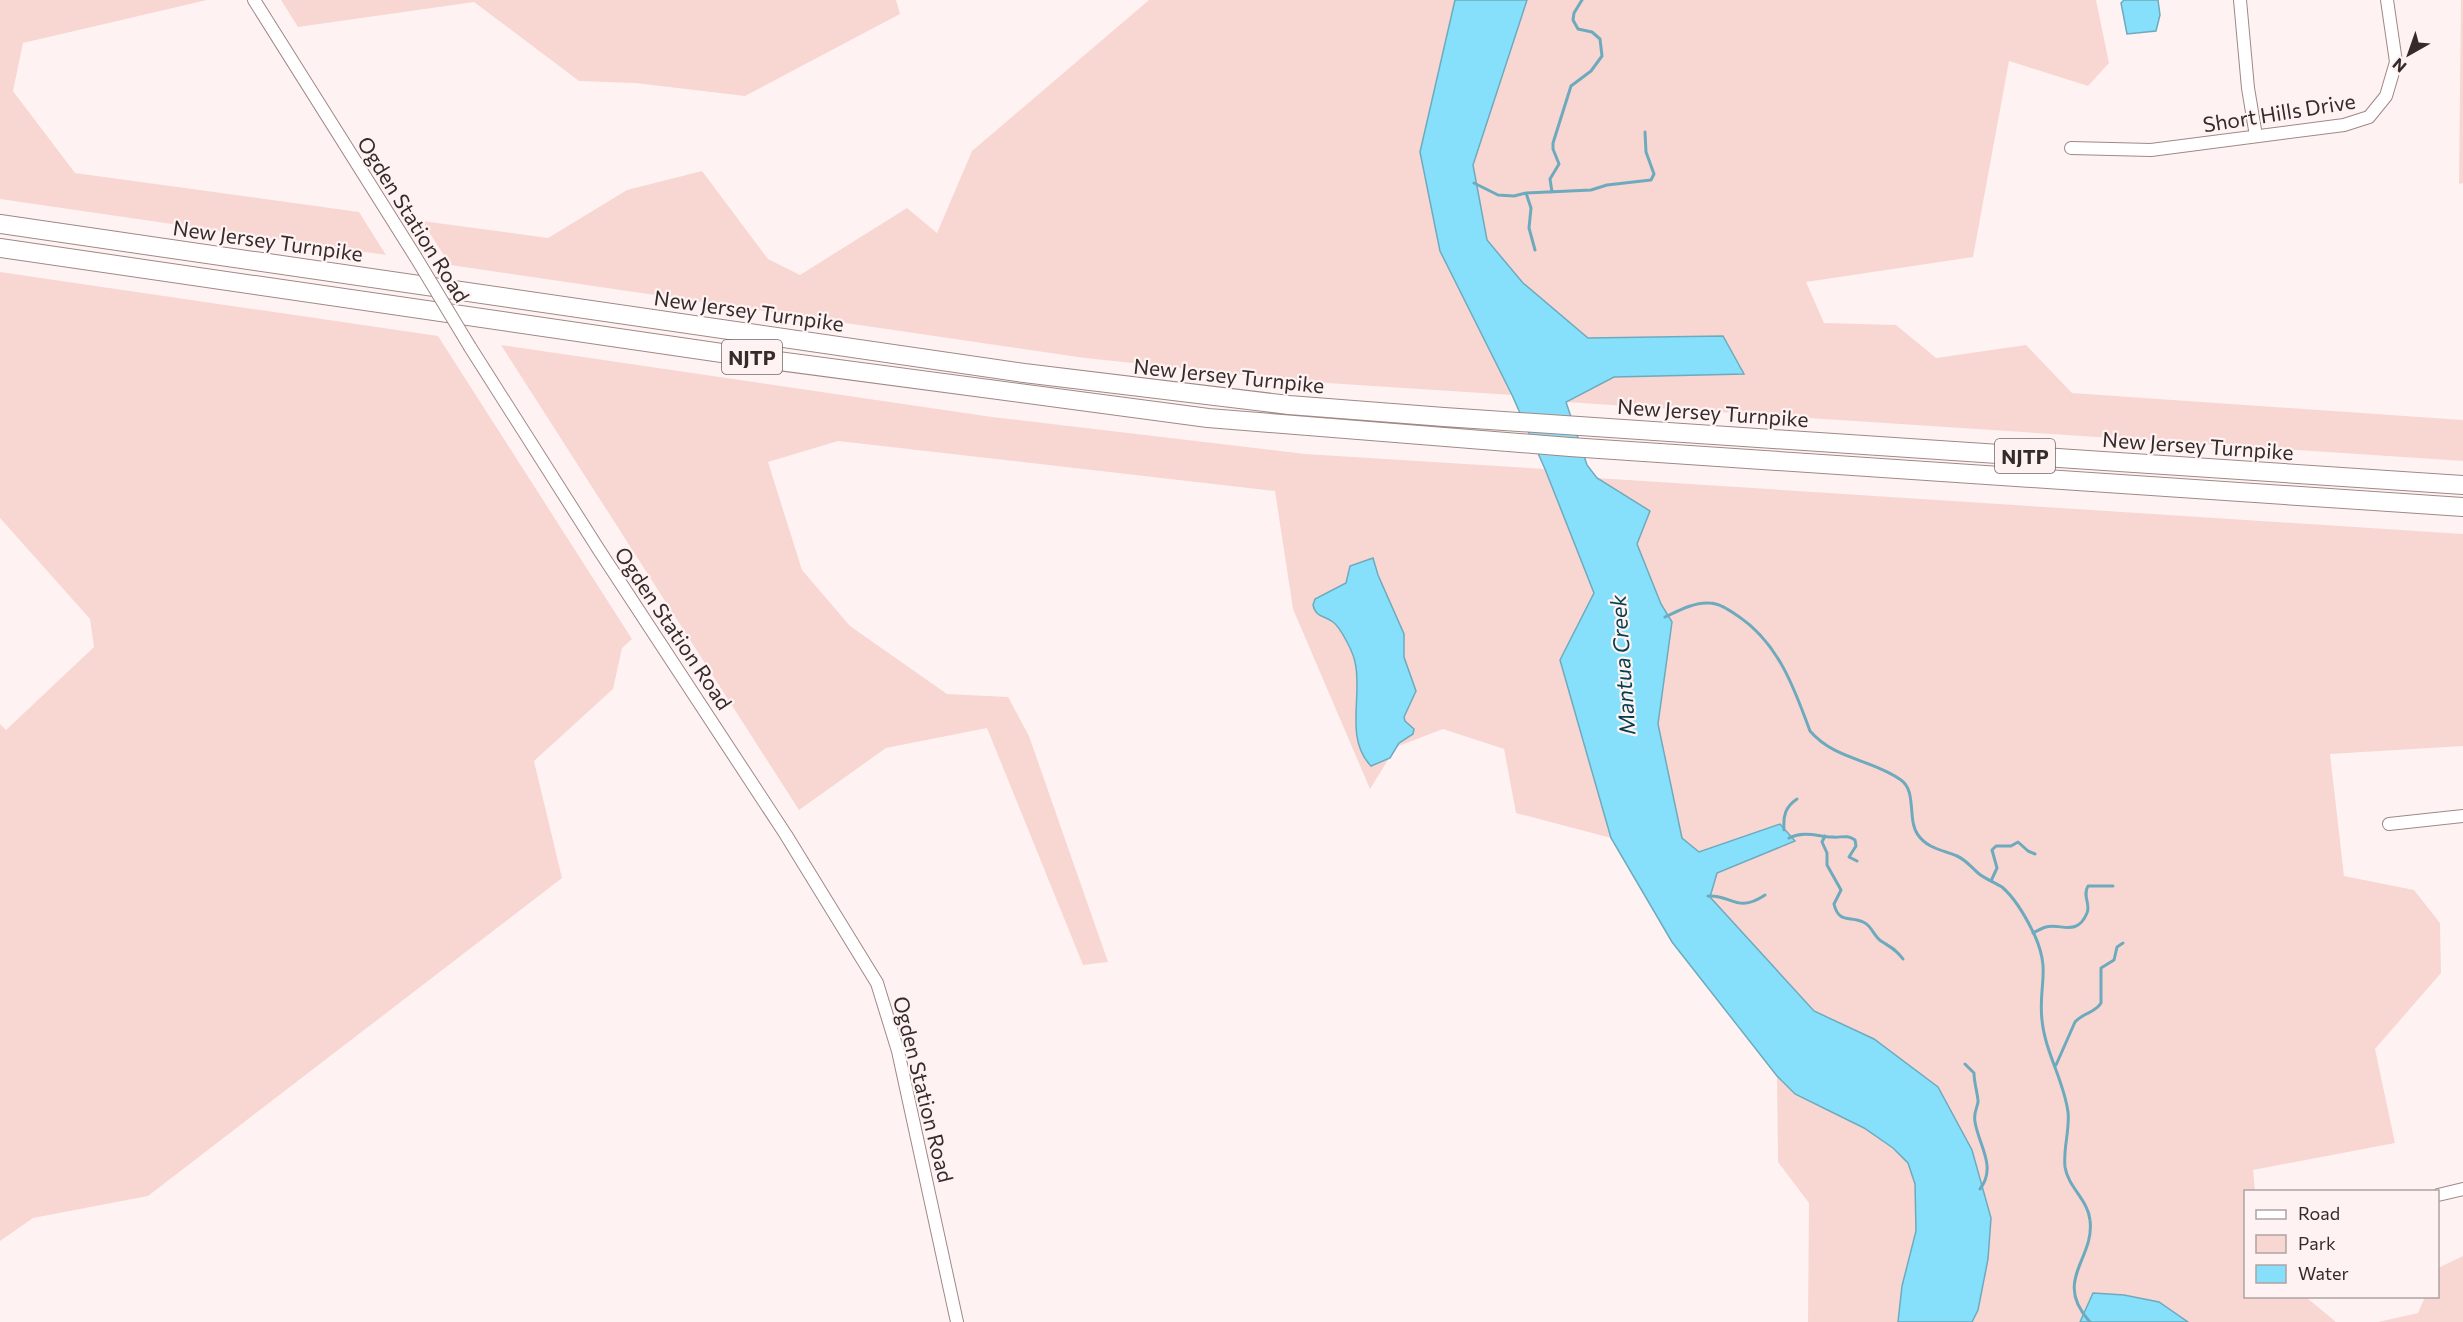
<svg xmlns="http://www.w3.org/2000/svg" width="2463" height="1322" viewBox="0 0 2463 1322" font-family="Commissioner,sans-serif">
	<style>
		.green { fill: #f8d7d3 }
		.water { fill: #86e0fc; stroke: #6eaabd; stroke-width: 1.5 }
		.lines { fill: none; stroke-linecap: round; stroke-linejoin: round }
		.stream { stroke: #6eaabd; stroke-width: 3 }
		.minor-casing { stroke: #a08886; stroke-width: 14 }
		.highway-casing { stroke: #a08886; stroke-width: 20 }
		.minor { stroke: #fff; stroke-width: 12 }
		.highway { stroke: #fff; stroke-width: 18 }
		.minor-bridge-casing { stroke: #a08886; stroke-width: 14; stroke-linecap: butt }
		.minor-bridge { stroke: #fff; stroke-width: 12 }
		.labels { text-anchor: middle; dominant-baseline: central; stroke-width: 4.5; stroke-linejoin: round; paint-order: stroke }
		.shield { fill: #fef3f2; stroke: #716766; stroke-width: 1.5 }
		.shield-label { font-size: 20px; font-weight: bold; fill: #352b2a }
		.street-label { font-size: 21px; fill: #352b2a; stroke: #fef3f2 }
		.water-label { font-size: 22px; font-style: italic; fill: #043e4c; stroke: #fef3f2 }
	</style>
	<rect width="100%" height="100%" fill="#fef3f2"/>
	<path class="green" d="M0,0H207L23,43L13,91L75,173L359,212L386,255L0,199Z
		M281,0H896L900,14L745,96L635,83L579,81L474,2L298,27Z
		M1149,0H1455L1420,153L1440,251L1512,395L1312,382L1085,358L450,265L422,221L548,238L627,190L702,171L768,259L800,275L907,208L937,233L972,151Z
		M1527,0H2096L2109,63L2088,86L2009,61L1973,257L1806,282L1824,323L1896,325L1936,358L2026,345L2072,393L2463,420V461L1566,402L1614,377L1743,373L1722,336L1588,338L1523,283L1487,240L1473,165Z
		M2461,0H2463V183L2459,184Z
		M0,272L438,336L632,639L622,648L613,689L534,761L562,878L148,1196L33,1218L0,1241V724L6,730L94,647L90,619L0,518Z
		M501,345L992,417L1305,454L1545,469L1594,593L1560,660L1611,838L1516,813L1504,749L1443,729L1396,747L1370,789L1293,609L1275,491L838,441L768,462L802,570L850,626L947,694L1008,697L1029,736L1108,962L1083,965L987,728L886,748L799,810Z
		M1597,478L2463,534V746L2330,754L2344,876L2414,890L2440,923L2441,973L2375,1049L2395,1143L2253,1170L2255,1191L2246,1192V1296L2306,1297L2336,1322H2187L2085,1316L2080,1322H1972L1978,1310L1991,1218L1972,1150L1955,1121L1839,1024L1814,1011L1710,897L1716,873L1794,841L1780,825L1699,852L1682,838L1658,724L1672,622L1661,604L1637,544L1650,511Z
		M1777,1076L1795,1094L1864,1128L1893,1148L1908,1163L1915,1184L1916,1231L1902,1286L1898,1322H1808L1809,1203L1778,1162Z
		M2463,1256V1322H2378L2418,1313L2425,1297L2438,1296V1268Z"/>
	<path class="water" d="M1455,0H1527L1473,165L1487,240L1523,283L1588,338L1723,336L1744,374L1614,377L1566,402L1587,465L1597,478L1650,511L1637,544L1661,604L1672,622L1658,724L1682,838L1699,852L1780,824L1795,841L1717,873L1710,897L1814,1011L1874,1039L1938,1087L1972,1150L1991,1218L1988,1259L1978,1310L1972,1322H1898L1902,1286L1916,1231L1915,1184L1908,1163L1893,1148L1864,1128L1795,1094L1777,1076L1672,942L1611,838L1560,660L1594,593L1545,469L1512,395L1440,251L1420,152Z
		M2124,0H2158L2160,15L2156,31L2127,34L2121,3Z
		M1373,558L1378,575L1404,634V657L1416,691L1404,717L1405,721L1414,729L1413,734L1399,743L1390,758L1371,766C1344,738 1363,695 1355,662C1353,652 1341,628 1333,622C1324,615 1316,618 1313,605L1315,599L1346,583L1350,566Z
		M2093,1293L2124,1295L2159,1302L2188,1322H2080Z"/>
	<g class="lines">
		<path class="stream" d="M1474,183L1498,195L1514,196L1526,193L1591,190L1607,185L1651,180L1654,174L1646,152L1645,132
			M1552,192L1550,179L1559,164L1553,149V143L1571,86L1591,71L1602,56L1600,39L1592,32L1578,29L1573,20L1574,13L1582,0
			M1526,193L1531,208L1529,228L1535,250
			M1665,617C1678,611 1694,602 1709,603C1719,603 1729,610 1738,616C1778,643 1794,687 1810,731C1835,760 1872,759 1901,780C1917,791 1907,820 1918,835C1928,849 1943,850 1957,856C1966,860 1971,867 1978,873C1985,879 1994,882 2002,887C2016,899 2027,919 2035,936C2051,972 2038,986 2042,1020C2045,1052 2064,1081 2068,1112C2070,1130 2063,1148 2065,1167C2068,1187 2088,1200 2090,1220C2095,1260 2052,1280 2090,1322
			M1784,830C1783,816 1785,807 1797,799
			M1825,836L1822,842L1827,853V865L1841,890L1834,904C1839,925 1851,915 1865,923C1872,927 1874,936 1881,941C1890,947 1896,949 1903,959
			M1789,838C1804,831 1816,836 1832,837C1841,838 1847,834 1855,840L1856,846L1849,857L1857,861
			M1991,881L1997,868L1992,850L1996,846H2011L2018,842L2028,851L2035,854
			M1708,896C1731,894 1737,914 1765,895
			M2033,933C2037,931 2042,928 2046,927C2061,923 2077,937 2087,913C2091,904 2082,896 2088,886H2113
			M1965,1064L1974,1073C1974,1082 1977,1091 1978,1100C1979,1105 1973,1111 1975,1122C1979,1146 1997,1167 1980,1189
			M2056,1065L2075,1022C2083,1013 2095,1013 2101,1003V968L2114,960L2117,947L2123,943"/>
		<g class="minor-casing">
			<path id="minor" d="M254,0L415,256
				M2240,0L2248,88L2256,136
				M2071,148L2151,150L2344,125L2369,117L2386,96L2396,62L2387,0
				M470,347L599,550L786,835L877,983L898,1051L957,1322
				M2389,824L2463,816
				M2438,1195L2463,1189"/>
		</g>
		<g class="highway-casing">
			<path id="highway" d="M0,224L1024,373L1289,405L1444,417L2463,485
				M0,248L756,358L1208,418L1570,447L2463,507"/>
		</g>
		<use href="#minor" class="minor"/>
		<use href="#highway" class="highway"/>
		<g class="minor-bridge-casing">
			<path id="minor-bridge" d="M415,256L470,347"/>
		</g>
		<use href="#minor-bridge" class="minor-bridge"/>
	</g>
	<g class="labels">
		<g class="shield">
			<rect x="722" y="340" width="60" height="34" rx="4.5"/>
			<rect x="1995" y="439" width="60" height="34" rx="4.5"/>
		</g>
		<g class="shield-label">
			<text x="752" y="357">NJTP</text>
			<text x="2025" y="456">NJTP</text>
		</g>
		<g class="street-label">
			<text transform="translate(2279 112) rotate(-9)">Short Hills Drive</text>
			<text transform="translate(414 219) rotate(58)">Ogden Station Road</text>
			<text transform="translate(268 240) rotate(8)">New Jersey Turnpike</text>
			<text transform="translate(749 310) rotate(8)">New Jersey Turnpike</text>
			<text transform="translate(1229 375) rotate(6)">New Jersey Turnpike</text>
			<text transform="translate(1713 412) rotate(4)">New Jersey Turnpike</text>
			<text transform="translate(2198 445) rotate(4)">New Jersey Turnpike</text>
			<text transform="translate(674 628) rotate(56)">Ogden Station Road</text>
			<text transform="translate(924 1089) rotate(76)">Ogden Station Road</text>
		</g>
		<g class="water-label">
			<text transform="translate(1622 665) rotate(-94)">Mantua Creek</text>
		</g>
	</g>
	<rect x="2244" y="1190" width="195" height="108" fill="#fef3f2" stroke="#aea3a2" stroke-width="1.5"/>
	<rect x="2256" y="1210" width="30" height="9" fill="#ffffff" stroke="#aea3a2" stroke-width="1.5"/>
	<text x="2298" y="1220" font-size="18" fill="#352b2a">Road</text>
	<rect x="2256" y="1235" width="30" height="18" fill="#f8d7d3" stroke="#aea3a2" stroke-width="1.5"/>
	<text x="2298" y="1250" font-size="18" fill="#352b2a">Park</text>
	<rect x="2256" y="1265" width="30" height="18" fill="#86e0fc" stroke="#aea3a2" stroke-width="1.5"/>
	<text x="2298" y="1280" font-size="18" fill="#352b2a">Water</text>
	<g transform="translate(2409 54) rotate(220)" stroke="#fef3f2" stroke-width="4.5" paint-order="stroke">
	<path d="M0-4.5L10 22L0 15L-10 22Z" fill="#352b2a"/>
	<text y="-9" font-size="16" font-weight="bold" text-anchor="middle" fill="#352b2a">N</text>
	</g>
</svg>
